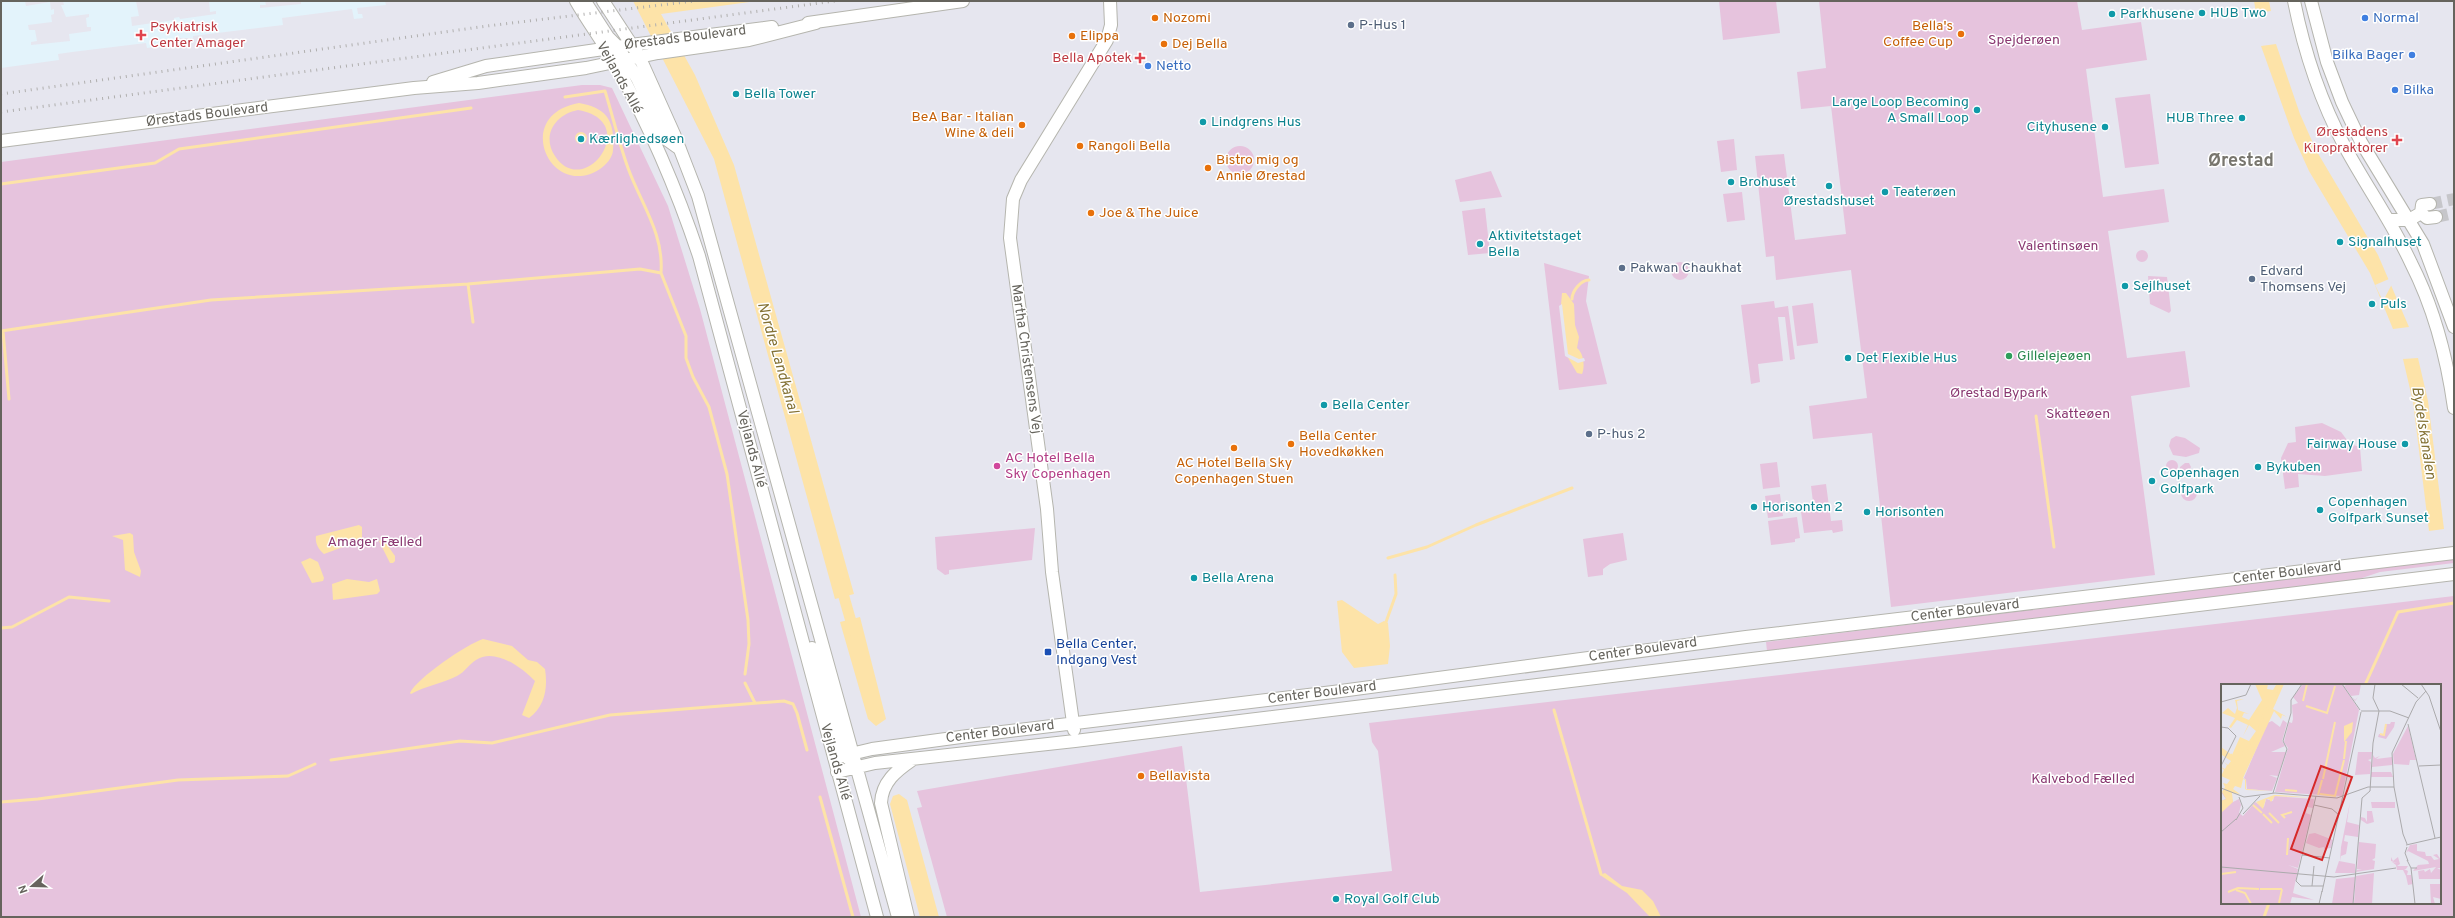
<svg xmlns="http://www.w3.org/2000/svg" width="2455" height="918" viewBox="0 0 2455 918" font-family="Overpass,sans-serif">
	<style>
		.medical { fill: #e3f3fb }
		.green { fill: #e6c3dd; fill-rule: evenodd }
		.water { fill: #fde3a8; fill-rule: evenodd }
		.pier { fill: #e6e6ef }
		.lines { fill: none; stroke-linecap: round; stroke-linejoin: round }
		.stream { stroke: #fde3a8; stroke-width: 3 }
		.canal { stroke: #fde3a8; stroke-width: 11 }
		.minor-tunnel { stroke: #c6c6ca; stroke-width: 12; stroke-dasharray: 12 6; stroke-linecap: butt }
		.minor-casing { stroke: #b5b5ae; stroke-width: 14 }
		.minor { stroke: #fff; stroke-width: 12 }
		.rail { stroke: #b0afae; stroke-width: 3; stroke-dasharray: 1 5; stroke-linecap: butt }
		.culture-dot { fill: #0f9aa8; stroke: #fff; stroke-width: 1.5 }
		.food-dot { fill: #e8710a; stroke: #fff; stroke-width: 1.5 }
		.shop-dot { fill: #3f7fe0; stroke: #fff; stroke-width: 1.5 }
		.service-dot { fill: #5c6f8a; stroke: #fff; stroke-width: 1.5 }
		.health-dot { fill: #e0444e; stroke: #fff; stroke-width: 1.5 }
		.leisure-dot { fill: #2e9e5b; stroke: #fff; stroke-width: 1.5 }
		.hotel-dot { fill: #d1479c; stroke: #fff; stroke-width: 1.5 }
		.transit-dot { fill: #1a4fb4; stroke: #fff; stroke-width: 1.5 }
		.labels { text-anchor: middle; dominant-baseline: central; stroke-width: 3; stroke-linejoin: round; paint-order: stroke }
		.culture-label { font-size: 14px; fill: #0d838f; stroke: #fff; text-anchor: start }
		.food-label { font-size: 14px; fill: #c56008; stroke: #fff; text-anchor: start }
		.shop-label { font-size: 14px; fill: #366cbe; stroke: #fff; text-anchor: start }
		.service-label { font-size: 14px; fill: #4e5e75; stroke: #fff; text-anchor: start }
		.health-label { font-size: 14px; fill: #be3a42; stroke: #fff; text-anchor: end }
		.street-label { font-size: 14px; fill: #66645d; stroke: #fff }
		.park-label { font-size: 14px; fill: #8a3871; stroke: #fff }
		.leisure-label { font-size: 14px; fill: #27864d; stroke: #fff; text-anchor: start }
		.hotel-label { font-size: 14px; fill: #b23c85; stroke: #fff; text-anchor: start }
		.transit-label { font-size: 14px; fill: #164399; stroke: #fff; text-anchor: start }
		.water-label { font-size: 15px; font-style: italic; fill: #847235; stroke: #fff }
		.district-label { font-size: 18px; font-weight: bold; fill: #78766e; stroke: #fff }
		.inset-river { fill: none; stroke: #fde3a8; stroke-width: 2 }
		.inset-road { fill: none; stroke: #abaaac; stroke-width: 1 }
		.view { fill: #d62828; fill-opacity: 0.15; stroke: #d62828; stroke-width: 2 }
		.inset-edge { fill: none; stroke: #66645d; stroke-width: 2 }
	</style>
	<rect width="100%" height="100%" fill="#e6e6ef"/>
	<path class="medical" d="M1,1H25L26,6L50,2L51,10L54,9V14L51,15L52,22L28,25L29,30H35L37,41L31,42V45L70,41L69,34L91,31V27H87L86,18L89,17V14L66,17L61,5H64L63,1H136L139,16L131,17L132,26L174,20V18L179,17L180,19L216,14V11L210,12L209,1H265L266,5H260V8L301,4V1H385L386,5L357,8L358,14H362L363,18L354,19L352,9L282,18L283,25L193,36V38H177L178,44L147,48L146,43L72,52L58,54L59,60L1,68Z"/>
	<path class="green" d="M1719,1H1776L1780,33L1723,40Z
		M1819,1H2077L2082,30L2141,22L2147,60L2086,69L2103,197L2164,189L2169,222L2108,231L2127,358L2185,351L2190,387L2131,396L2155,575L1891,607L1872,433L1813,439L1809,406L1867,398L1851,270L1776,280L1774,256L1766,257L1755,156L1784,154L1795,240L1846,234L1831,106L1801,109L1797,72L1826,68Z
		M582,85H600L612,88L668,206L700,309L861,917H1V162Z
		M2150,94L2159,164L2125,168L2115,98Z
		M1734,139L1737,170L1721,172L1717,141Z
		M1226 160a14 14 0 1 1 28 0a14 14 0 1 1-28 0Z
		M1491,171L1502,197L1460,202L1455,180Z
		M1742,192L1745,220L1727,222L1723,194Z
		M1485,208L1490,253L1468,255L1462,211Z
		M2136 256a6 6 0 1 1 12 0a6 6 0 1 1-12 0Z
		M1671 271a9 9 0 1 1 18 0a9 9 0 1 1-18 0Z
		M1544,263L1589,276L1586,301L1607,384L1559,390Z
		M2148,276L2167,277L2171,311L2169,313L2150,304Z
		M1774,301L1775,308L1788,306L1795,359L1790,360L1785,317H1778L1783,361L1758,364L1760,382L1751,384L1741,305Z
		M1813,303L1818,343L1797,346L1792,306Z
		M2322,423L2341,432L2350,444L2360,447L2362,471L2325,476L2298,474L2299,487L2285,489L2281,458L2288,443L2296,442L2295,427Z
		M2176,436L2185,438L2200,448L2199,453L2186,457L2173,455L2169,446L2171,439Z
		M2166 466a6 6 0 1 1 12 0a6 6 0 1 1-12 0Z
		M1777,462L1780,487L1763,489L1760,464Z
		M2185,463H2189L2191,467L2188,473L2179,476L2180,467Z
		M1826,484L1831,521L1842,520L1843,531L1833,533L1832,530L1804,533L1801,512L1814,510L1811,486Z
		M2181 493a8 8 0 1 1 16 0a8 8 0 1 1-16 0Z
		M1780,494L1783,516L1768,518L1765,496Z
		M1797,517L1800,538L1795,539V542L1771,545L1768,521Z
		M1035,528L1032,560L949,570V574L945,575L937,569L935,537Z
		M1623,533L1627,560L1610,564L1603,569V575L1588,577L1583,539Z
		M2453,559L2454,563L2380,572L2356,580L1767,651L1766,642Z
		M2454,596V917H947L917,808L922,807L917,791L1182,746L1200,892L1392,871L1378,751L1372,742L1369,723ZM2222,685H2440V903H2222Z"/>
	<path class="water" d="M633,1H757L661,14L695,75L734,165L854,594L835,599L714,159Z
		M2254,1H2269L2271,11L2256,13Z
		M2276,44L2300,114L2316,150L2378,255L2409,327L2393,329L2370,273L2309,171L2294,138L2261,46Z
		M579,103C608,108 615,122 613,150C613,157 606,165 600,169C551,201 511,115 579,103ZM578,110C643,121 584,201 555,156C541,135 556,114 578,110Z
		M575 138a6 6 0 1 1 12 0a6 6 0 1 1-12 0Z
		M1562,293H1566L1574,304L1575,325L1579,337L1577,348C1584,353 1585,368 1582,374L1577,373L1567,356L1561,305Z
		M2418,358L2428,401L2444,529L2429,531L2413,402L2403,359Z
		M359,525L362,527V540L324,554C318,549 315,543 316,536Z
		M130,533L133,535L134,552L141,571L140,577L125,570L123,540L112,536Z
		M383,539L395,556V561L393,563H390L379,541Z
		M310,558L318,562L324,578L323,581L312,583L301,562Z
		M347,579L369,582L377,579L380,591L377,594L333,600L332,584Z
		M1342,600L1378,624L1384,621L1388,623L1390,646L1388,664L1354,668L1342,652L1337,601Z
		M860,617L886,719L876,726L868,719L840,622Z
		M483,639L512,646L528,660L537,662L545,669C548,688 545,706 529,718L522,715L535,681C522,668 495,647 476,660C469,664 465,672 457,676C443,683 425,686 411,694L410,693C417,678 467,644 483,639Z
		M899,794L907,800L939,917H920L890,804L893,796Z
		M1605,873L1622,886L1642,890L1653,901L1661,917H1650L1627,893L1600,875Z"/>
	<path class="pier" d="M2389,279L2392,284L2383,301L2375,285Z
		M1562,304L1568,354L1579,359L1584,358L1585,361L1578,363L1565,356L1559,306Z"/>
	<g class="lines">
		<path class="stream" d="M565,97L605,91C613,117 619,143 628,168C641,204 664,233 661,273
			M1,184L155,163L179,149L471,108
			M468,284L473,322
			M1572,299C1572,291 1581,280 1589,280
			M1,331L211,300L468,284L640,269L661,273L686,336V358L693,377L709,407L727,474L748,620L749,644L745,674
			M3,331L9,399
			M2036,416L2054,547
			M1388,558L1427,547L1476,525L1572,488
			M1386,622L1396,594L1395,575
			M1,628L12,627L69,597L109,601
			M745,683L755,703
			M2365,685L2398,612L2454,603
			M1554,710L1601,874
			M331,760L460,741L492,743L610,715L784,701L793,704L797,713L807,750
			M820,797L853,917
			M1,802L38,799L178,780L288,776L315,764
			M2264,917L2269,903"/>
		<path class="canal" d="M840,583L854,632"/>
		<path class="minor-tunnel" d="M2430,204L2454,199
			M2436,217L2454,213"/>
		<g class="minor-casing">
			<path id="minor" d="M576,1C588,22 603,42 615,63C649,125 677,190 699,256L877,917
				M603,1L639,56L674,134L698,196L898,917
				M2294,1C2304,51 2321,102 2345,147C2366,186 2392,222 2411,263C2434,308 2447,358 2454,408
				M2311,1L2327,62L2342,102L2361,142L2423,244L2454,327
				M586,3L608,37L621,50
				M808,23L963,1
				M622,54L637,78L666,139L680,149
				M433,82L486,66L631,45L772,27
				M1,141L414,88L478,83L586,68L658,53L749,40L816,23
				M2421,213L2427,218L2436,217
				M2421,213L2422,205L2430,204
				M2389,220H2409L2421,213
				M812,648L844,755L850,760
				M1074,730L1052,572L1047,509L1010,238L1013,199L1021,180L1107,40L1111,25L1110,1
				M834,758L872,749L968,736L1333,692L1746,637L2454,553
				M837,772L875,763L1075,741L2454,574
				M908,917L881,803C882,782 896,771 912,760"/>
		</g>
		<use href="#minor" class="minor"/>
		<path class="rail" d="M1,94L487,26L694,1
			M1,112L835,1"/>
	</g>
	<g class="culture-dot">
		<circle cx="2202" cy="13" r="4"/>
		<circle cx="2112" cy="14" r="4"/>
		<circle cx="736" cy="94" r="4"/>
		<circle cx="1977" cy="110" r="4"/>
		<circle cx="2242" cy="118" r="4"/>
		<circle cx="1203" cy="122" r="4"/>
		<circle cx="2105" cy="127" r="4"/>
		<circle cx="581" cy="139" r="4"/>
		<circle cx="1731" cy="182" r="4"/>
		<circle cx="1829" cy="186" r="4"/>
		<circle cx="1885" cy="192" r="4"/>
		<circle cx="2340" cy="242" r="4"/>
		<circle cx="1480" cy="244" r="4"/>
		<circle cx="2125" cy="286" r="4"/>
		<circle cx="2372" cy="304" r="4"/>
		<circle cx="1848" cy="358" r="4"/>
		<circle cx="1324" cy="405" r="4"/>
		<circle cx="2405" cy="444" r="4"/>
		<circle cx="2258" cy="467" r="4"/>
		<circle cx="2152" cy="481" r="4"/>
		<circle cx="1754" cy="507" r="4"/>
		<circle cx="2320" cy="510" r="4"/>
		<circle cx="1867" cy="512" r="4"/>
		<circle cx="1194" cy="578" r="4"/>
		<circle cx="1336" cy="899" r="4"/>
	</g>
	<g class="food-dot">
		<circle cx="1155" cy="18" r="4"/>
		<circle cx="1961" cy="34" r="4"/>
		<circle cx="1072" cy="36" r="4"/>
		<circle cx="1164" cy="44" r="4"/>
		<circle cx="1022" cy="125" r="4"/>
		<circle cx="1080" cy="146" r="4"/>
		<circle cx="1208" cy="168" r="4"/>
		<circle cx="1091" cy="213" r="4"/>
		<circle cx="1291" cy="444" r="4"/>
		<circle cx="1234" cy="448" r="4"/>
		<circle cx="1141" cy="776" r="4"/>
	</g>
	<g class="shop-dot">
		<circle cx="2365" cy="18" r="4"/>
		<circle cx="2412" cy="55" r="4"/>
		<circle cx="1148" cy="66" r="4"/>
		<circle cx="2395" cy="90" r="4"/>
	</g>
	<g class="service-dot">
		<circle cx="1351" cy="25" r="4"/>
		<circle cx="1622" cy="268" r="4"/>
		<circle cx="2252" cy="279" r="4"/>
		<circle cx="1589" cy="434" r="4"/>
	</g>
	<g class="health-dot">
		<path d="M139 29h4v4h4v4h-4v4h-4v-4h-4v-4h4z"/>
		<path d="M1138 52h4v4h4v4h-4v4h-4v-4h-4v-4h4z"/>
		<path d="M2395 134h4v4h4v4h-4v4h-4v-4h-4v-4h4z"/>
	</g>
	<circle class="leisure-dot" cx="2009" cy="356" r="4"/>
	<circle class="hotel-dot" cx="997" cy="466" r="4"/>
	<rect class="transit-dot" x="1044" y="648" width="8" height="8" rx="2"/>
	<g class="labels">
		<g class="culture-label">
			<text x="2210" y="13">HUB Two</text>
			<text x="2120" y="14">Parkhusene</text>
			<text x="744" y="94">Bella Tower</text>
			<text x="1969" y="102" text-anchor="end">Large Loop Becoming<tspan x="1969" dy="16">A Small Loop</tspan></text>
			<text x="2234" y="118" text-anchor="end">HUB Three</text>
			<text x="1211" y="122">Lindgrens Hus</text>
			<text x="2097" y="127" text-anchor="end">Cityhusene</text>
			<text x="589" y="139">Kærlighedsøen</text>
			<text x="1739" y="182">Brohuset</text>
			<text x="1893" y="192">Teaterøen</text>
			<text x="1829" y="201" text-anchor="middle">Ørestadshuset</text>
			<text x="1488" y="236">Aktivitetstaget<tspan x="1488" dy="16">Bella</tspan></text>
			<text x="2348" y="242">Signalhuset</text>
			<text x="2133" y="286">Sejlhuset</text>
			<text x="2380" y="304">Puls</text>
			<text x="1856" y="358">Det Flexible Hus</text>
			<text x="1332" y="405">Bella Center</text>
			<text x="2397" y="444" text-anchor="end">Fairway House</text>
			<text x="2266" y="467">Bykuben</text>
			<text x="2160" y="473">Copenhagen<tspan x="2160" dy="16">Golfpark</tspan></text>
			<text x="2328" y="502">Copenhagen<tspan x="2328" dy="16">Golfpark Sunset</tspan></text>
			<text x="1762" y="507">Horisonten 2</text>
			<text x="1875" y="512">Horisonten</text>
			<text x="1202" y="578">Bella Arena</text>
			<text x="1344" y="899">Royal Golf Club</text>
		</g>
		<g class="food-label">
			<text x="1163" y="18">Nozomi</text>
			<text x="1953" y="26" text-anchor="end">Bella's<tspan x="1953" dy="16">Coffee Cup</tspan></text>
			<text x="1080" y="36">Elippa</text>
			<text x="1172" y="44">Dej Bella</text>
			<text x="1014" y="117" text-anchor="end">BeA Bar - Italian<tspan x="1014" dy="16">Wine &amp; deli</tspan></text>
			<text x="1088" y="146">Rangoli Bella</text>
			<text x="1216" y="160">Bistro mig og<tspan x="1216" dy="16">Annie Ørestad</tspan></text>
			<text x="1099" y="213">Joe &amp; The Juice</text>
			<text x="1299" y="436">Bella Center<tspan x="1299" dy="16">Hovedkøkken</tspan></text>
			<text x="1234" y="463" text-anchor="middle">AC Hotel Bella Sky<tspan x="1234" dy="16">Copenhagen Stuen</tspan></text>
			<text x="1149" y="776">Bellavista</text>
		</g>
		<g class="shop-label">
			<text x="2373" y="18">Normal</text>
			<text x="2404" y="55" text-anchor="end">Bilka Bager</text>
			<text x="1156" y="66">Netto</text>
			<text x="2403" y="90">Bilka</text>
		</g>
		<g class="service-label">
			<text x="1359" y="25">P-Hus 1</text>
			<text x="1630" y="268">Pakwan Chaukhat</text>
			<text x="2260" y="271">Edvard<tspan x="2260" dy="16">Thomsens Vej</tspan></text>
			<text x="1597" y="434">P-hus 2</text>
		</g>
		<g class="health-label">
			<text x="150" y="27" text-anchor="start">Psykiatrisk<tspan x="150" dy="16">Center Amager</tspan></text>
			<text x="1132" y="58">Bella Apotek</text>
			<text x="2388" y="132">Ørestadens<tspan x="2388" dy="16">Kiropraktorer</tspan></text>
		</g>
		<g class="street-label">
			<text transform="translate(685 38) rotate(-7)">Ørestads Boulevard</text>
			<text transform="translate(619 78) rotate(61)">Vejlands Allé</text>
			<text transform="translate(207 115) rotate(-7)">Ørestads Boulevard</text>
			<text transform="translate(1026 359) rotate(82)">Martha Christensens Vej</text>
			<text transform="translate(751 449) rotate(75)">Vejlands Allé</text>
			<text transform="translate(2287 573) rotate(-7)">Center Boulevard</text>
			<text transform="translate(1965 611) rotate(-7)">Center Boulevard</text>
			<text transform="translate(1643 650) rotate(-8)">Center Boulevard</text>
			<text transform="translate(1322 693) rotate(-7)">Center Boulevard</text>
			<text transform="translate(1000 732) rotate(-7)">Center Boulevard</text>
			<text transform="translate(835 762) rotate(74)">Vejlands Allé</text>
		</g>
		<g class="park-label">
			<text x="2024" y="40">Spejderøen</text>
			<text x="2058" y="246">Valentinsøen</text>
			<text x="1999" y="393">Ørestad Bypark</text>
			<text x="2078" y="414">Skatteøen</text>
			<text x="375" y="542">Amager Fælled</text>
			<text x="2083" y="779">Kalvebod Fælled</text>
		</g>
		<g class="leisure-label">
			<text x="2017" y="356">Gillelejeøen</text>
		</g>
		<g class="hotel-label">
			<text x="1005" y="458">AC Hotel Bella<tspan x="1005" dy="16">Sky Copenhagen</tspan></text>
		</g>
		<g class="transit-label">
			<text x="1056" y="644">Bella Center,<tspan x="1056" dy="16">Indgang Vest</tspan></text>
		</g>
		<g class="water-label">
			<text transform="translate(777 358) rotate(74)">Nordre Landkanal</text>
			<text transform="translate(2423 433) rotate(81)">Bydelskanalen</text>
		</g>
		<g class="district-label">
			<text x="2241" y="161">Ørestad</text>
		</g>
	</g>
	<g transform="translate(2221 684)">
		<rect width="220" height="220" fill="#e6e6ef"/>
		<path d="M82,0H121L138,26L121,112L54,108L67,64L63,58L68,38L71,39L72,35L71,21L77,19L72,13ZM122,0H140L138,11L130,12L134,16L137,13L134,17L133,16L123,2L125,1ZM62,36L66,39L61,57L64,62L50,68H65L57,92L48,91L56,94L51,107L26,105L25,96L23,94L46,39L51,37L59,43ZM170,38H174L173,43L165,55L157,53L158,50H163L165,40H169ZM187,42L195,76H189L188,81L173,80L172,70ZM137,68H151L150,75L147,76L150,78L149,90L134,91ZM152,71L154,74L159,72L155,75L171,73V81L151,83ZM150,88H170L172,93H150ZM0,108L10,111L12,118L18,115L20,121L18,129L22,132L34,118L43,123L45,115L52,117L53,112L93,115L92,124L86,123L85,129L90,131L77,184L67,181L77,185L72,209L93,216L71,213L69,220H0V117L5,115ZM129,118L126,138L138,141L137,153L124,151L123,157L127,158L125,170L120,172L119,177L120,163ZM150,118H174V124H151ZM146,127H151L153,138L146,140L140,136V133L144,134L146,138ZM94,149L112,156L110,164L103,165V163L98,164L85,159L88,150ZM138,158L155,160L154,174L151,176L154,177L153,185L135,188L136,186H141L136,185ZM196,160V167L204,168L205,172H210L213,176L218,175L212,171L216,170L220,176V184H216L220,186V195H198L197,187L203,186L204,188L209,185L210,189L215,183L192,187L197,181L208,180L207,177L187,167L185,169L189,161ZM170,173L172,177L177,173L179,180L176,182H187L185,185H188H183L187,187L186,191H190L192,200L187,201L185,192L182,186H176L175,181L171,178L176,179L170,177ZM118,177L134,180V189H114ZM153,189L151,220H133L135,192ZM134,193L132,220H111L115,195ZM209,200H220V215L212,213L214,220H210Z" fill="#e6c3dd"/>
		<path d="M34,0H47L46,5L52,6L55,1L52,0H63L52,25L66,33L61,31L60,35L53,27L22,94L25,96V105L51,107L26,106L24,105V96L22,95L20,104L14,102L12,105L19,110L11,109L12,118L0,129V117L5,115L1,108L4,103L2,99L6,100L9,96L0,92L3,86L0,83L4,85L6,81L3,78L7,81L10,77L1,71L0,73V63L11,71L19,53L28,57L35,47L28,41L22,52L27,41L16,36L10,44L8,43L14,34L1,29L7,24L14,30L16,24L14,16L23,15L16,17L17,26L28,30L23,29L21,33L28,36L41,16ZM132,38L131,48L123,58V42ZM53,111H58L93,114L54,112L50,118L48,115H45L42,125L35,118Z" fill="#fde3a8"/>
		<path class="inset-river" d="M82,17L86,0M85,22L106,29L114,2M159,50L163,51L165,40M10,70L12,74H18L37,50L43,27L53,20L60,0M123,75L125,57M102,95L114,38M64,106L76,107M99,110L114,112L123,76M97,111L101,96M32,121L41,129M48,129L58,139M42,130L51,139M64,134L61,131L71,128M66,171L67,154M0,190L15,188M39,205H61M15,206L24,209L30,220M7,208L17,204L38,205M58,219L61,205"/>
		<path class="inset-road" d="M121,0L139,26M154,0L152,14L158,27M180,0L197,14M200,0L208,12L220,48M0,18L25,11L30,0M140,27H169L188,34M187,40L214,154M0,43L7,44L15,52L0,82M198,82L220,81M0,104L23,113L54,109L116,114L147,103H173M52,109L66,65L62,57L70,29V16L81,0M95,112L75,197L80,202H102M93,121L111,125L118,131M22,130L39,112M15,136L22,124L18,113M0,148L15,135M186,160L182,150L173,103L171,69L195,18L205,7M185,161L220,153M186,163L184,169L187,177M81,171L109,174M186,176L190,184H196M0,183L113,193L175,184M190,184L194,220M91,202L93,182M101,208L140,28M98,220L101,207M132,220L141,114L149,107L152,59L158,27"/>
		<path class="view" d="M100,82L131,93L101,176L70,165Z"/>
		<rect width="220" height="220" class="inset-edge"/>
	</g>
	<rect width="2455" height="918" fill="none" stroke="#66645d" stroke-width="4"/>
	<g transform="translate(32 886) rotate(250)" stroke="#ffffff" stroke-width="3" paint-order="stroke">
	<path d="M0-3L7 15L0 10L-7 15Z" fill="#66645d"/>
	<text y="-6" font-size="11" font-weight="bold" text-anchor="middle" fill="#66645d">N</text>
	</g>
</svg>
